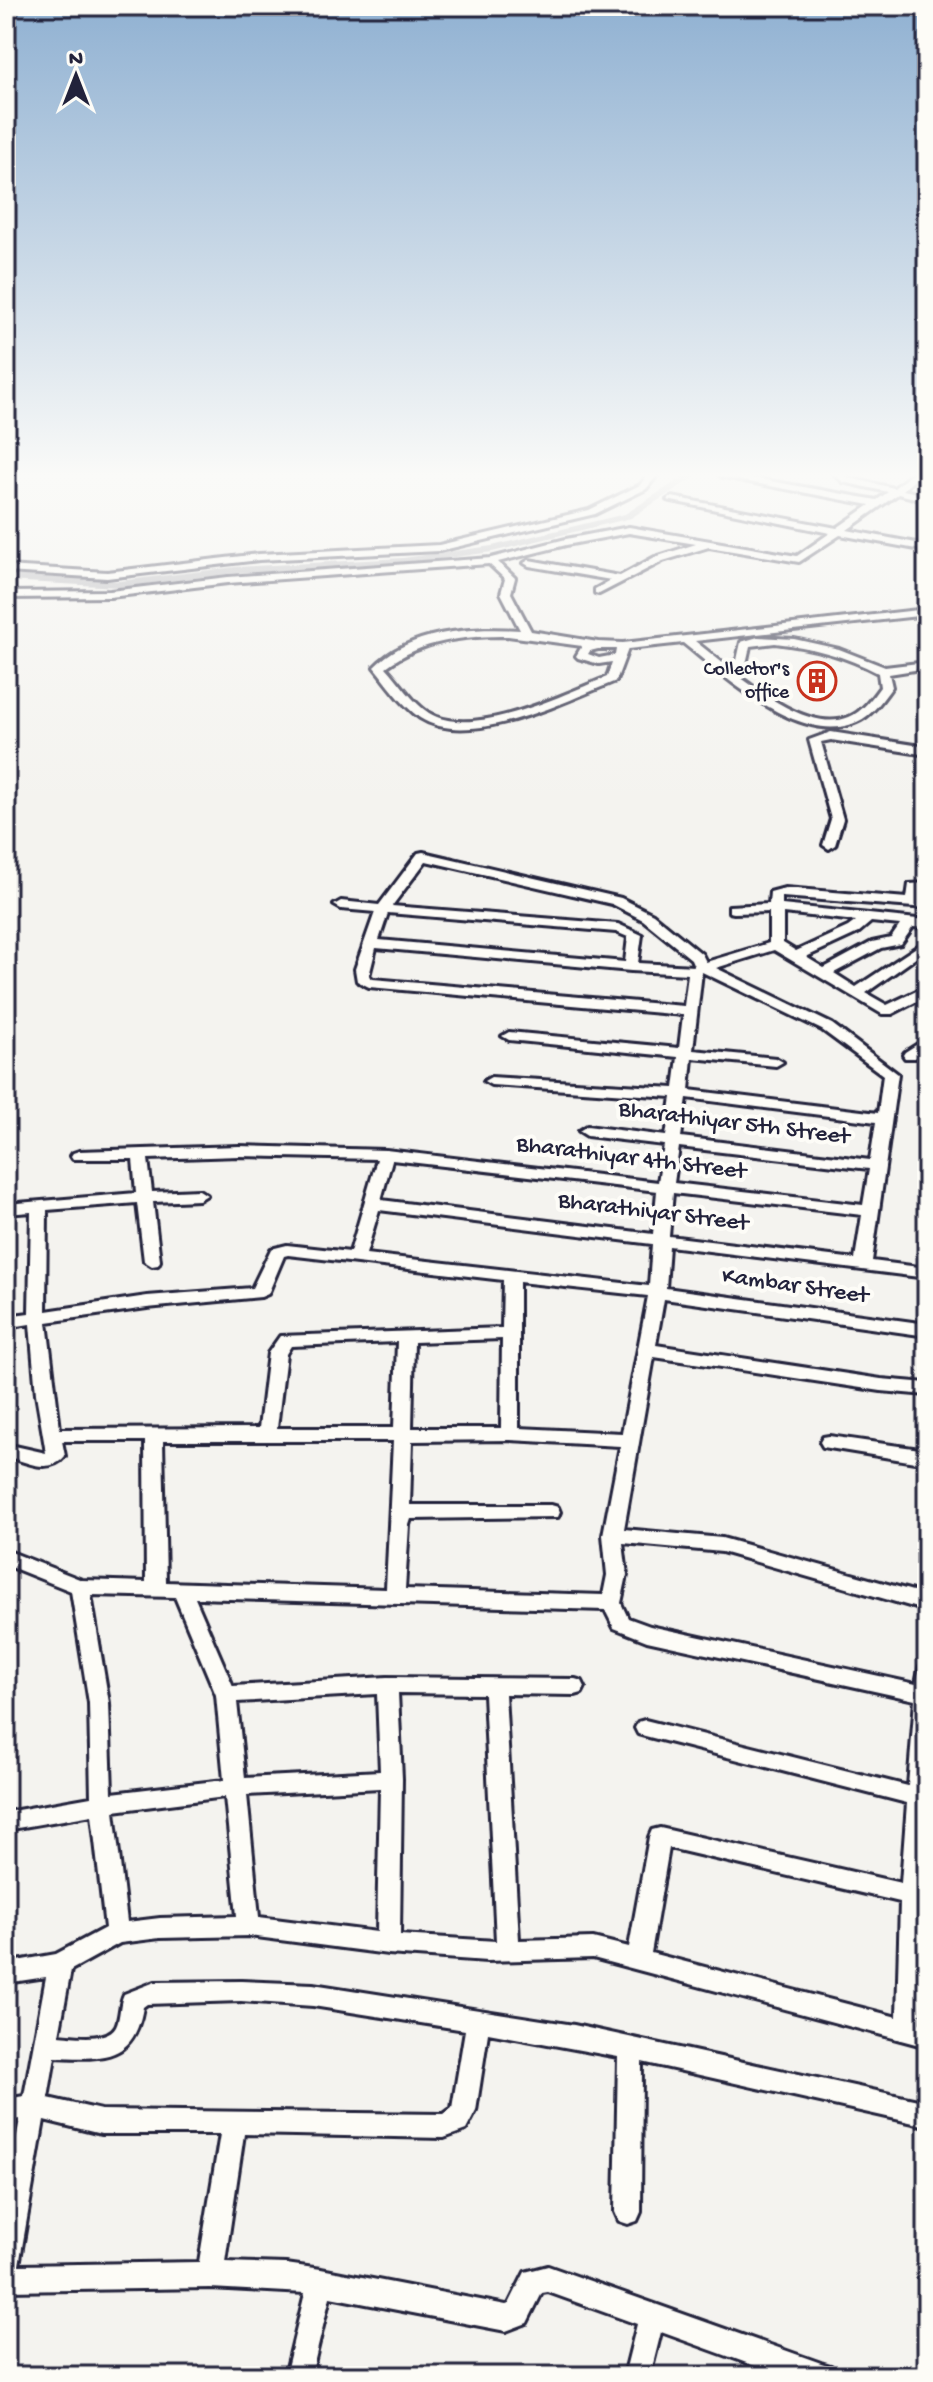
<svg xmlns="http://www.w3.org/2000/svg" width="933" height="2382" viewBox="0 0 933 2382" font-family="'Gochi Hand',sans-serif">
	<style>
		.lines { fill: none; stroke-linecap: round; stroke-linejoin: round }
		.canal { fill: #acacb2; fill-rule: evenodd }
		.minor-casing { stroke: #22223b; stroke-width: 6 }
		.minor { fill: #fdfcf7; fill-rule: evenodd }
		.labels { text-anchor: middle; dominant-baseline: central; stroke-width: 8; stroke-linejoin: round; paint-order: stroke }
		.far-poi-label { font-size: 20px; fill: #22223b; stroke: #fdfcf7; text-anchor: end }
		.street-label { font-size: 24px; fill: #22223b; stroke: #fdfcf7 }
	</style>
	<rect width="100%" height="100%" fill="#f4f3ef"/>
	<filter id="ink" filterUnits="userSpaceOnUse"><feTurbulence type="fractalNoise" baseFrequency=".0125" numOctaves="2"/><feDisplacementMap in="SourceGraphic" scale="16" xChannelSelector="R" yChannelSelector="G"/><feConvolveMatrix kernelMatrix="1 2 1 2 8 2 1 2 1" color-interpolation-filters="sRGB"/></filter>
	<g filter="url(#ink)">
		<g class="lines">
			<path class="canal" d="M691,472H702L631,518L492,552L403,564L235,573L119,587L6,581V575L119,581L235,567L403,558L492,546L625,514Z"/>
			<g class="minor-casing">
				<path id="minor" d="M650,472H660L646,489L595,514L439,551L259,560L107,578L6,572V566L107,572L259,554L439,545L589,510L640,485Z
					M720,472L877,500L888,492L843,482L832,472H842L849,478L894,488L914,472H923L903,490L927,495V501L898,494L847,530L927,545V551L840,535L799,562L709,547L663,561L599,594L595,593V589L611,580L529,566L524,563L529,560L620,576L655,557L696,544L629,533L566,545L498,562L515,578L511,593L531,631L598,642L623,643L927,609V615L695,641L724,664L737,660L741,642L758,637L794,639L839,649L885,667L927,662V668L889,674L892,687C882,700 872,716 857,722C801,748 723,675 683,643L628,649L616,681C568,700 469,750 420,718C402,705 388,684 374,667C410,630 471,627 520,630L501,593L505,579L489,564L228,583L110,597L6,598V592L110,591L228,577L491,558L566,539L629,527L797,556L830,533L667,500L672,497L837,528L870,505L723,477L720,476ZM508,636L582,646L576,656L578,658L599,664L612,662L607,677C564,694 472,740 429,713C412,702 400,682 386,667C422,640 464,636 508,636ZM775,643C811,647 846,656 878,673L880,687C872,698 862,712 849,717C812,733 758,691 730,669L746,664L750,646ZM598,649H616L615,655L599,658L588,654L590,651Z
					M831,732L927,747V755L831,740L821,742L843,819L835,845L829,849L823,845L831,819L809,740Z
					M423,852L621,898L653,914L702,954L706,962L769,943V912L734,913L729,912V906L769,904L770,892L785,888L907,898L909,884L927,883V891H921V899L927,900V908L782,897V905L927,920V928L913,927L901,944L881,948L834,973L856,987L927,940V950L866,993L887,1005L927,986V996L892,1014H882L774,950L716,968L832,1024L898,1074L872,1261L927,1268V1278L669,1246L666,1288L927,1324V1336L664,1299L656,1345L881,1379L927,1383V1395L881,1391L654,1357L624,1529L722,1538L927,1595V1611L722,1552L623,1543L627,1575L621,1603L628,1618L650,1626L916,1684L920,1666L927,1664V1825L920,2023L927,2025V2047L593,1958L487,1961L388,1954L249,1936L160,1938L120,1943L71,1970L59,2035C74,2036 107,2042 116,2026C121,2016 119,2004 124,1994L155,1982L241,1981L313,1984L574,2025L927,2102V2126L642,2062L641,2212L637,2221L628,2224L619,2221L615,2212L618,2057L488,2033L476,2111L466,2130L444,2138L244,2134L225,2262L286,2264L321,2269L506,2305L509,2304L525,2272L548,2266L821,2363L831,2366L834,2376H783L661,2332L650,2376H624L637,2324L548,2292L542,2293L527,2323L506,2331L330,2297L311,2376H285L305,2293L210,2288L6,2291V2195L20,2119L6,2121V2099L24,2096L46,1977L6,1983V1963L56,1954L105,1928L92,1815L6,1830V1812L91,1797L89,1703L71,1591L6,1565V1550L82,1580L146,1582L145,1441H62L65,1456C50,1475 26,1462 6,1456V1444L46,1453L36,1394L30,1324L6,1328V1316L29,1313L31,1212L6,1214V1204L136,1193L133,1159H73L71,1156L73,1153L79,1151L239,1146L386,1150L658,1182L664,1145L587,1136L579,1131L587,1126L666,1136L672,1097L491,1085L484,1081L491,1077L674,1088L678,1057L509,1040L502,1036L509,1032L679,1048L683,1015L369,987L357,981L355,969L375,912L341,909L334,905L341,901L379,905L418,853ZM426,861L612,904L643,920L691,959L694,966L638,963L642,935L618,924L392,906ZM388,913L616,932L628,937L625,962L379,940ZM783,913L856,921L848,927L796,951L783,943ZM871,922L900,925L891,938L872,942L824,968L806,957L858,933ZM376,948L631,971L688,974L684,1006L373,979L369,976ZM702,972L822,1030L883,1075L878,1113L689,1090L692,1058L776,1066L783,1062L776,1058L693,1050ZM687,1098L876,1122L870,1160L681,1137ZM679,1147L869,1169L863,1205L674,1183ZM239,1156L377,1159L350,1252L287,1245L271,1249L252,1288L147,1296L46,1311L47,1210L137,1203L144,1261L152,1266L158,1265L160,1261L153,1202L199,1200L207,1195L199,1190L152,1192L148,1159ZM392,1160L657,1191L653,1234L381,1200ZM673,1193L862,1215L855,1259L669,1236ZM379,1210L652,1244L649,1286L366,1254ZM288,1255L503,1280L502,1328L280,1336L268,1353L259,1428L60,1429L47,1322L147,1308L261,1297L268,1294L284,1256ZM519,1282L648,1296L622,1433L519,1428ZM502,1339L501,1428H412L414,1342ZM397,1342L394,1428H277L286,1354L291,1346ZM510,1440L620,1446L603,1535L607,1575L603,1595L405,1589L409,1525L411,1519L558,1517L560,1512L558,1507L551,1505H410L412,1441ZM163,1441H393L386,1589L166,1582ZM91,1595L175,1597L216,1695L224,1780L112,1793L109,1703ZM195,1598L605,1610L614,1628L647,1641L915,1700L908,1786L645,1720L638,1722L635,1728L638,1734L645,1736L907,1803L901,1883L660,1828L652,1830L649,1837L629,1947L593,1938L519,1940L505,1694L575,1695L582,1693L585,1687L582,1681L575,1679L387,1677L233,1686ZM398,1693L484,1694L496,1941L400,1935L402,1779ZM377,1694L380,1771L245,1778L237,1702ZM380,1788L377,1932L259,1917L247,1795ZM225,1797L237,1916L160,1918L127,1922L114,1811ZM669,1848L900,1902L897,2017L651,1953ZM241,2001L313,2006L465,2030L452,2108L444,2114L101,2110L48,2098L55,2057C102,2059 134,2062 143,2007L147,2004ZM44,2120L101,2134H220L199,2262L19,2265Z
					M927,1038V1049L915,1058H905L903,1055L905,1052Z
					M829,1436L927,1450V1464L823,1447L820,1442L823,1437Z"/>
			</g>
			<use href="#minor" class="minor"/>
		</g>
	</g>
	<linearGradient id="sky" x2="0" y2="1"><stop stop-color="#90b1d2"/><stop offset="0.59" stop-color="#fafaf8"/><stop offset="1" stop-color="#fafaf8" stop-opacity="0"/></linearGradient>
	<rect width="933" height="805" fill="url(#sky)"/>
	<defs>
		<g id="building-ring" transform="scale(2)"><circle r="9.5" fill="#fdfcf7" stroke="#c8321e" stroke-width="1.5"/><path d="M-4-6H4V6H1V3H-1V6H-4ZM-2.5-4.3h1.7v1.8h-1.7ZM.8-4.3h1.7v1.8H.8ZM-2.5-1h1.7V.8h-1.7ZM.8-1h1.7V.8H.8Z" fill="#c8321e"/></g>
	</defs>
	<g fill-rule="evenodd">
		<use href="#building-ring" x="817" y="681"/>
	</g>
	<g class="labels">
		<g class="far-poi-label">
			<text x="789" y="670">Collector's<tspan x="789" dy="23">office</tspan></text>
		</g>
		<g class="street-label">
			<text transform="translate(734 1124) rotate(7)">Bharathiyar 5th Street</text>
			<text transform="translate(631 1159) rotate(7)">Bharathiyar 4th Street</text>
			<text transform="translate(653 1213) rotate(7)">Bharathiyar Street</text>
			<text transform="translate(795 1287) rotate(8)">Kambar Street</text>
		</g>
	</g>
	<rect width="933" height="2382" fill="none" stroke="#fdfcf7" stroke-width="32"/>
	<rect x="16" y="16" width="901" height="2350" fill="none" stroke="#22223b" stroke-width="3" filter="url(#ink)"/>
	<g transform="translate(76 76)" stroke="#fdfcf7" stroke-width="6" paint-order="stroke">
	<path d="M0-6L14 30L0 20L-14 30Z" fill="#22223b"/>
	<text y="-12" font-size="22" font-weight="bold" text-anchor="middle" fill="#22223b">N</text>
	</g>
</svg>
